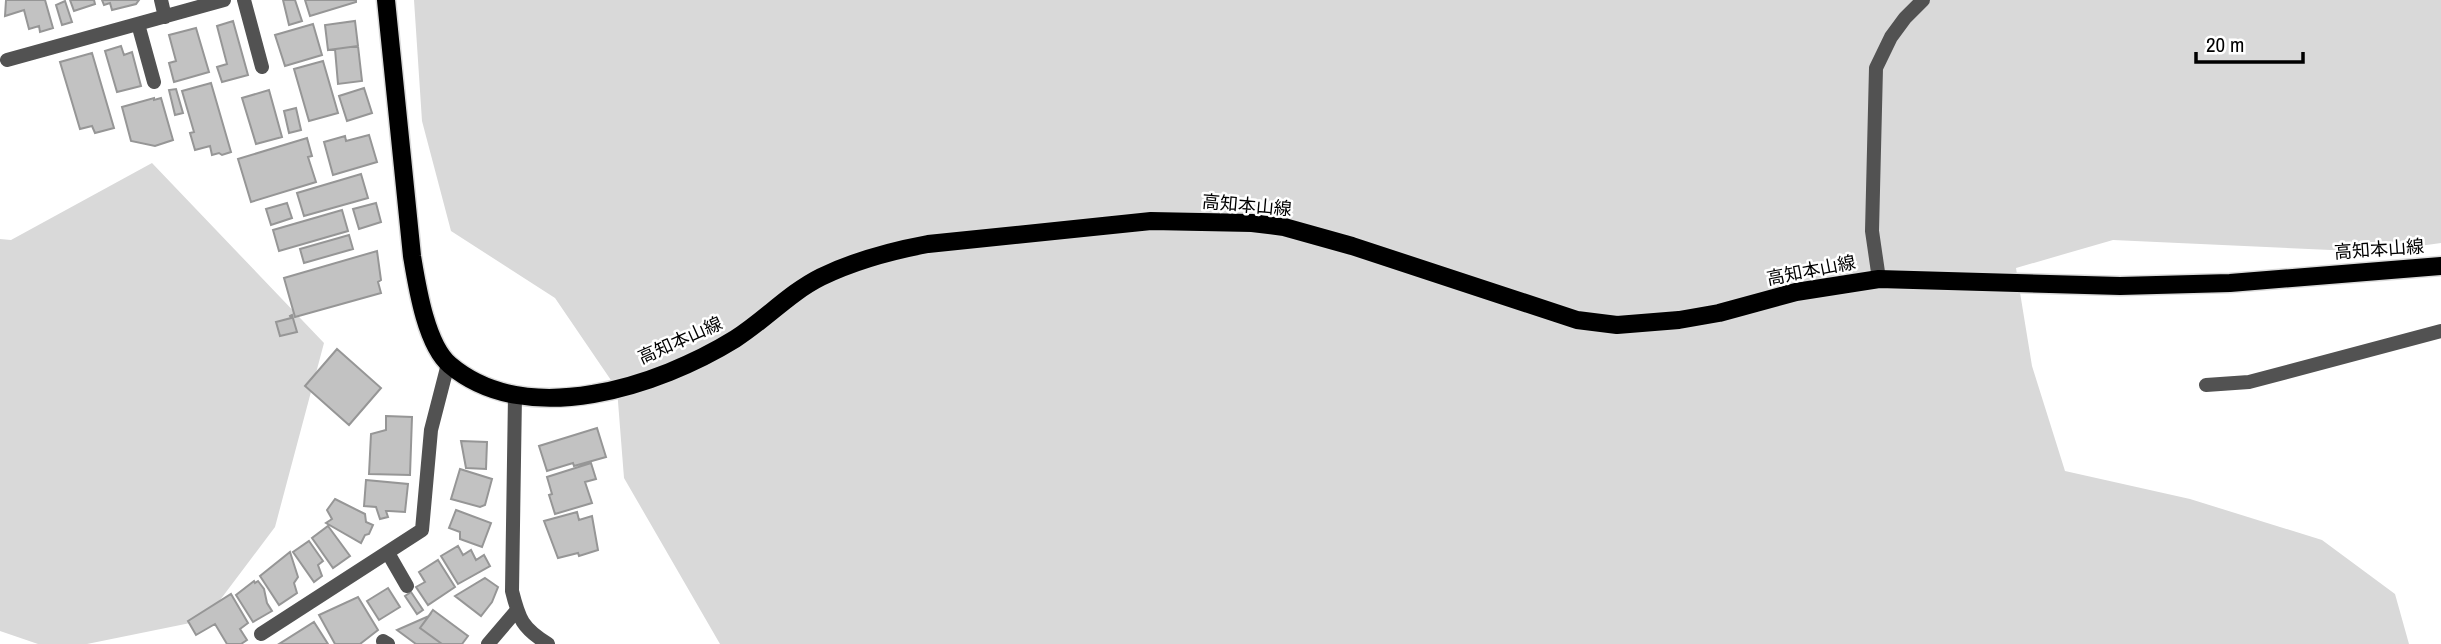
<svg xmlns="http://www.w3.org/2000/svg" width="2441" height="644" viewBox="0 0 2441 644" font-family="'Archivo Narrow','Noto Sans JP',sans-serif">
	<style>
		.green { fill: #d9d9d9 }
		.building { fill: #c2c2c2; stroke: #969696; stroke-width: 2 }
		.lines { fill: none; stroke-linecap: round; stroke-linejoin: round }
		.primary-casing { stroke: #dbdbdb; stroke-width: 21 }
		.minor { stroke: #525252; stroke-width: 14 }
		.primary { stroke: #000; stroke-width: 18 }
		.labels { text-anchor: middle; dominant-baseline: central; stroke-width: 5; stroke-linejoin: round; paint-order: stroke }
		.street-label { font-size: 18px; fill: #000; stroke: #fff }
	</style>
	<rect width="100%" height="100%" fill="#fff"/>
	<path class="green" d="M414,0H2441V243L2376,252L2113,240L2016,268L2032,366L2065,471L2190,499L2322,540L2395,594L2409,644H720L624,478L617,389L555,298L451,231L422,121Z
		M152,163L324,343L275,527L205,620L87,644H38L0,631V239L11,240Z"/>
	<path class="building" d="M6,0H45L53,28L40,32L39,26L29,29L24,10L5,16Z
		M70,0H94L95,4L74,11Z
		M102,0H139L136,4L112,10L110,3L104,5Z
		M283,0H295L302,21L289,25Z
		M305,0H356V2L310,16Z
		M65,1L72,22L62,25L56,5Z
		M233,21L248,75L222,82L217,67L227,64L217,26Z
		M355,21L358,46L328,50L325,25Z
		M313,24L322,55L285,66L275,35Z
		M196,28L209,72L174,82L169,63L176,61L169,35Z
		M121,46L124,55L132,52L141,86L117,92L105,51Z
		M358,46L362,81L338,84L335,49Z
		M92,53L114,128L95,133L92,126L80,129L60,62Z
		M323,61L338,113L309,121L294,69Z
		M211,83L231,152L222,155L219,153L212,155L210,146L195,150L190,133L194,132L182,91Z
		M364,88L372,113L347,121L339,96Z
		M176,89L183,113L175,115L169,90Z
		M269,90L282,137L256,144L242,98Z
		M154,98V100L161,98L173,140L155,146L131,141L122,107Z
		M296,108L301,130L289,133L284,111Z
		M369,135L377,162L333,175L324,142L345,136L346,141Z
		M307,138L312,156L308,157L316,182L251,202L238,159Z
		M361,174L368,198L304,216L297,193Z
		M287,203L292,218L271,225L266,209Z
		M376,203L381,222L359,229L353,209Z
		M342,210L348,231L279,251L273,230Z
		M349,235L353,249L304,263L300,249Z
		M377,251L381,280L378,282L381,293L295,317L284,278Z
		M292,315L297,332L280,336L276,322L291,318L290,316Z
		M337,349L381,388L349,425L305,386Z
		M386,416L412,417L410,475L369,474L371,434L386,430Z
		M597,428L606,457L574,466L573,463L547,471L539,446Z
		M461,441L487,442L486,469L466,468Z
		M591,463L596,479L585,482L592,503L555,514L549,495L552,494L547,477Z
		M460,469L492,479L485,505L480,507L451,499Z
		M366,480L408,484L405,512L389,511H386L388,517L380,519L376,507L364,506Z
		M335,499L365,514L366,522L373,525L369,534L365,535L361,543L326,523L332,519L327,510Z
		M456,510L491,523L482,547L460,539V532L449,528Z
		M577,512L579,520L592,516L598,550L579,556L578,553L558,558L544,521Z
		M328,526L350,556L333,568L312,538Z
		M309,541L323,561L318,565L322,576L314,582L293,552Z
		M458,546L463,555L471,550L476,560L484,555L490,566L458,584L441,556Z
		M290,552L298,577L294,583L297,593L279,605L260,576Z
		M438,560L455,587L428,605L416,587L425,582L419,572Z
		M485,578L498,587L492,602L481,616L455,596Z
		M254,581L255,583L258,581L264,589L267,603L272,611L253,622L236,595Z
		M388,588L400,607L379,620L367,601Z
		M411,592L423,610L417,614L405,596Z
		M231,594L248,623L240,629L247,640L241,644H227L215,624L196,635L188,621Z
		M358,597L378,630L360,644H335L319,615Z
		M433,610L468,636L462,644H442L420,628Z
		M429,616L420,628L442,644H416L397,630Z
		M314,622L328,644H279Z"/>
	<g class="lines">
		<g class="primary-casing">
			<path id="primary" d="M386,0L412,256C417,286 426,345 450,365C527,430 659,386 735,339C765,320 789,293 821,277C856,260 890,251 928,244L1151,221L1252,223L1284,227L1352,246L1577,320L1617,325L1679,320L1719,313L1796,292L1879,279L2120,286L2230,283L2441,266"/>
		</g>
		<path class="minor" d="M161,0L165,17
			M244,0L262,67
			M138,24L154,82
			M7,60L224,0
			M1879,279L1872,231L1876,68L1891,37L1905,18L1923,0
			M2206,385L2249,382L2441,331
			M515,395L512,591C519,619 522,628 548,644
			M388,553L407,586
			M261,634L422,530L431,430L448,364
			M383,641L388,644
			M488,644L517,610"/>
		<use href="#primary" class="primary"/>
	</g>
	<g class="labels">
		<g class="street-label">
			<text transform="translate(1247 205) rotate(5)">高知本山線</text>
			<text transform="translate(2379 249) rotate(-4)">高知本山線</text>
			<text transform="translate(1811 270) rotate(-11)">高知本山線</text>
			<text transform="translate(680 340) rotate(-24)">高知本山線</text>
		</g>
	</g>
	<path d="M2196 52v10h107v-10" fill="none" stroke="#000000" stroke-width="3.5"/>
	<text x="2206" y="52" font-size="21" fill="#000000" stroke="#ffffff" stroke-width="5" paint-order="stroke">20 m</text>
</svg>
